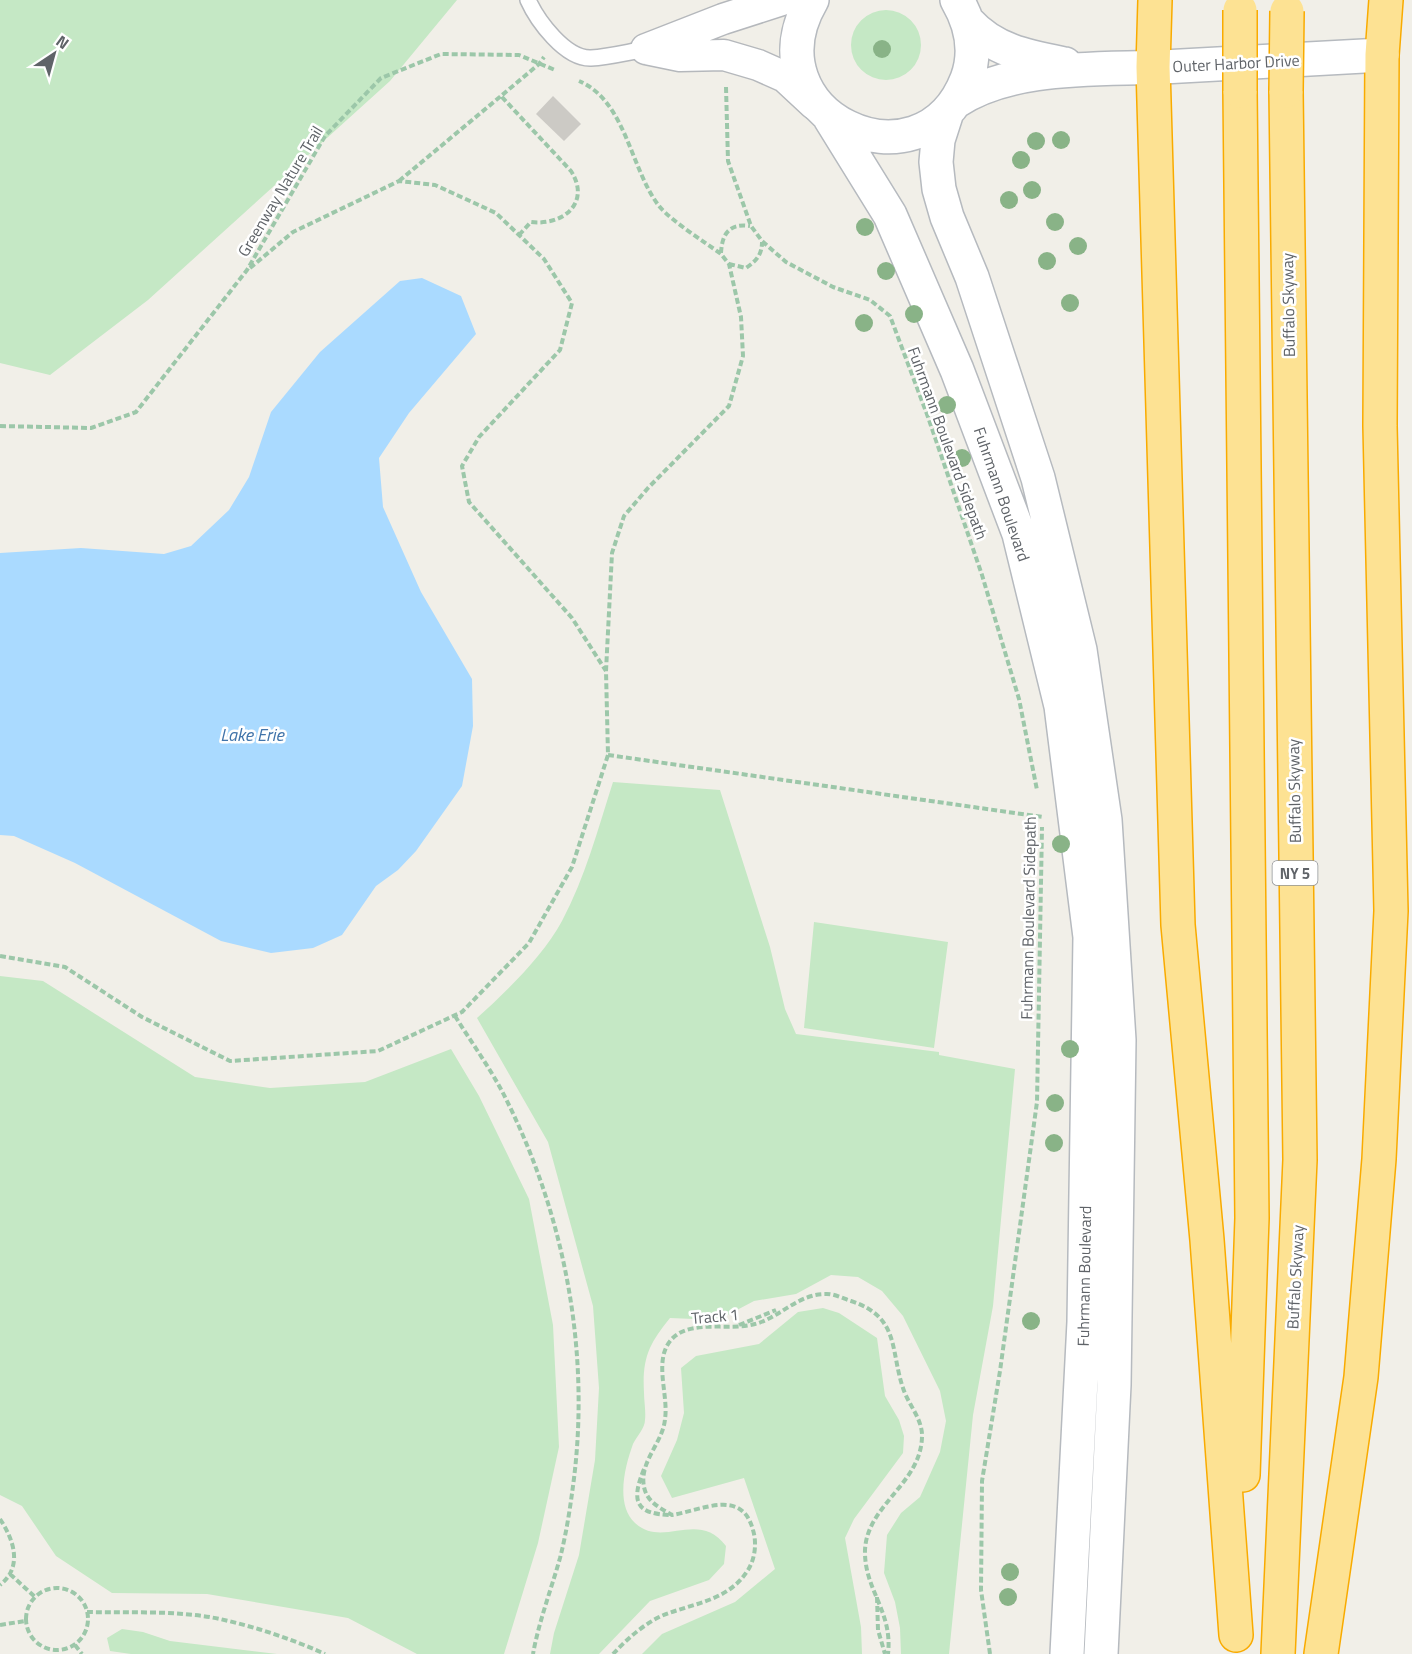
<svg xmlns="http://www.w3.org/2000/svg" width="1412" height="1654" viewBox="0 0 1412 1654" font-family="'Titillium Web',sans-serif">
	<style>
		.green { fill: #c5e8c5 }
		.water { fill: #aadaff }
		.building { fill: #cccac5 }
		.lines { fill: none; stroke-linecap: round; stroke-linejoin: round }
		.lane-casing { stroke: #b5b8bc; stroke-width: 18 }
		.street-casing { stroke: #b5b8bc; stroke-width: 33 }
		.secondary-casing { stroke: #b6babf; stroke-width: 36 }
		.highway-casing { stroke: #f9ab00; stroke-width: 36 }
		.path { stroke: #9cc7a9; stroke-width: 4; stroke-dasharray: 6 3; stroke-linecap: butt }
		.lane { stroke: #fff; stroke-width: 15 }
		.street { stroke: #fff; stroke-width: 30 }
		.secondary { stroke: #fff; stroke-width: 33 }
		.highway { stroke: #fde293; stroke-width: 33 }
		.highway-bridge-casing { stroke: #f9ab00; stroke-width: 36; stroke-linecap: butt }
		.highway-bridge { stroke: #fde293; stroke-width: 33 }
		.tree { fill: #89b387 }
		.labels { text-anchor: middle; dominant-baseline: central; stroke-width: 5; stroke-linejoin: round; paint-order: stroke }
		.shield { fill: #fff; stroke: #8f9295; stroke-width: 1.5 }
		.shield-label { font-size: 15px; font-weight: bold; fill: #5f6368 }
		.street-label { font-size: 16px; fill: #5f6368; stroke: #fff }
		.water-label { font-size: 18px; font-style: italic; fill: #4174aa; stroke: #fff }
	</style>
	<rect width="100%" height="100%" fill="#f1efe8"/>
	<path class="green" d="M0,0H457L390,81L148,300L50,375L0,363Z
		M851 45a35 35 0 1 1 70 0a35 35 0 1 1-70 0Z
		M613,782L720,790L770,947L785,1009L796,1034L939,1052V1055L1015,1069L993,1306L973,1415L949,1654H901L900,1628L895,1602L884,1573L887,1535L901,1513L920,1497L940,1452L946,1421L940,1391L903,1316L882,1291L858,1277L831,1275L796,1294L754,1301L718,1320L670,1318C649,1344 642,1358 644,1393C644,1401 646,1411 645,1420C645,1428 637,1436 633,1444C625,1466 615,1504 635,1523C663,1549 698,1509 726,1546L724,1564L709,1580L650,1601L599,1654H550L554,1633L579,1555L595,1460L599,1388L593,1306L548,1142L477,1018C506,992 543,956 562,921C585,878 598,829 613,782Z
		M814,922L948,942L934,1048L804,1028Z
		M0,976L43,981L195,1077L270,1088L365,1082L451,1049L479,1096L529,1199L553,1325L559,1447L538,1543L504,1654H417L348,1618L207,1594L112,1593L56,1556L22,1506L0,1495Z
		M823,1308L839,1313L877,1338L885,1396L899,1420L904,1436L903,1453L854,1519L845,1538L861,1627L862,1654H642L662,1634L735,1602L775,1569L744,1478L672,1498L661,1476L677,1440L684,1413L681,1368L696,1356L759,1344L798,1312Z
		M122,1629L143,1632L170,1641L277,1654H131L110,1651L107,1638Z"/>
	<path class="water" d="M422,278L461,296L476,334L409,413L379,458L383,507L421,592L472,679L473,726L462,786L416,851L398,870L376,886L342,935L313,948L271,953L221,941L75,863L14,836L0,835V553L81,548L164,554L191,546L229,510L249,477L271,412L320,352L400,281Z"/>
	<path class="building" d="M553,96L581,124L564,141L536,114Z"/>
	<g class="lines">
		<g class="lane-casing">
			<path id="lane" d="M528,0C537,20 565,59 591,58C609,57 628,52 646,49"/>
		</g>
		<g class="street-casing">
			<path id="street" d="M646,49L680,56L724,55L758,65L785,77L814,104
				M646,49L723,19L782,0"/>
		</g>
		<g class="secondary-casing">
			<path id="secondary" d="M812,0C745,114 921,198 967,79C977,52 971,24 957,0
				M968,22C994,51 1029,57 1065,64
				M955,102C1012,64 1098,70 1163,67C1236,63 1309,59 1382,55
				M947,112L938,140L936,162L939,189L947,217L972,277L1038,478L1080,650L1105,820L1119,1040L1114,1385L1101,1654
				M830,118L890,215L957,370L1019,534L1061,706L1090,937L1084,1322L1067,1654"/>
		</g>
		<g class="highway-casing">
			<path id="highway" d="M1155,0L1153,67L1178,925L1207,1240L1236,1635
				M1240,91L1252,1218L1243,1475
				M1278,1654L1300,1160L1286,91
				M1321,1654L1361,1377L1379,1159L1391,911L1380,426L1382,55L1386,0"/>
		</g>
		<path class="path" d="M726,87L728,161L751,226L762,241L786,262L833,287L870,300L890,316L928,417L982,575L1019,699L1037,790
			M399,181L501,96
			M519,235L531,222C564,226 591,202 571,171L501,96L539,64L544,57
			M721,253C722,234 729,223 750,226
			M729,264L746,268C756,261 762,255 762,242
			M250,268L293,232L399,181L435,185L496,213L544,259L572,303L560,350L479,437L462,466L469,502L572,618L606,671
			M0,426L91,428L136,412L247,270L325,136L381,78L441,54L519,55L555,70
			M608,755L1043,817
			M0,956L65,967L142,1017L230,1061L378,1051L462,1012L529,943L572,867L608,755L606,671L612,553L624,516L648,488L729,406L743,356L741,317L729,264L721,254C705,242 671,221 659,206C630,168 626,101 579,81
			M455,1016C471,1042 491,1069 505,1097C565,1216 591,1353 573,1486C570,1509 566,1535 560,1558C551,1590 539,1621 533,1654
			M739,1325L776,1310
			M644,1469C631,1501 635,1514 671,1515
			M0,1519C14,1540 23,1567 0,1585
			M10,1574L35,1597
			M26 1619a31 31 0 1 1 62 0a31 31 0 1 1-62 0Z
			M877,1597L878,1630L885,1654
			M87,1612C131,1613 177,1610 220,1619C256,1627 292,1639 325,1654
			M0,1625L25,1621
			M75,1645L82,1654
			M613,1654C628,1638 648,1620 669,1613C697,1603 730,1599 748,1570C755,1559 757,1543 753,1530C742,1488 703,1510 672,1515C660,1508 647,1502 644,1487C639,1461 663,1443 665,1419C669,1393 651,1356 675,1336C695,1320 731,1331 755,1324C779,1318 798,1294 825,1294C833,1293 844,1299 851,1301C900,1317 890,1350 903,1388C908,1404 921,1417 922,1434C923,1483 867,1504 865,1550C864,1590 893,1611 888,1654
			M990,1654L981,1590L982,1481L1000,1371L1037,1102L1042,827"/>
		<use href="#lane" class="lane"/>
		<use href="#street" class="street"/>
		<use href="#secondary" class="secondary"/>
		<use href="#highway" class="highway"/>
		<g class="highway-bridge-casing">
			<path id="highway-bridge" d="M1240,91V10
				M1286,91L1287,11"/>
		</g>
		<use href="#highway-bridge" class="highway-bridge"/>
	</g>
	<g class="tree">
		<circle cx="882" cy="49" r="9"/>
		<circle cx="1061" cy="140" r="9"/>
		<circle cx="1036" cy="141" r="9"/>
		<circle cx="1021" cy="160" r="9"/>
		<circle cx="1032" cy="190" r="9"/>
		<circle cx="1009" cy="200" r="9"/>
		<circle cx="1055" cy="222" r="9"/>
		<circle cx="865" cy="227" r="9"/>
		<circle cx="1078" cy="246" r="9"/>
		<circle cx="1047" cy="261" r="9"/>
		<circle cx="886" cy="271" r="9"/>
		<circle cx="1070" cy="303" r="9"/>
		<circle cx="914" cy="314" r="9"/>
		<circle cx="864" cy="323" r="9"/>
		<circle cx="947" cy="405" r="9"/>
		<circle cx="962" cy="458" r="9"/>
		<circle cx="1061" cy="844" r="9"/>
		<circle cx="1070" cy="1049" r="9"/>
		<circle cx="1055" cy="1103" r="9"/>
		<circle cx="1054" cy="1143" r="9"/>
		<circle cx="1031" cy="1321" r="9"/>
		<circle cx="1010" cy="1572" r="9"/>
		<circle cx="1008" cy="1597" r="9"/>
	</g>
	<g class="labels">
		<rect class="shield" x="1272.5" y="861" width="45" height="24" rx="4.5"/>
		<g class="shield-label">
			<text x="1295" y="873">NY 5</text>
		</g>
		<g class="street-label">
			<text transform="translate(1236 63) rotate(-3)">Outer Harbor Drive</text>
			<text transform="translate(280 191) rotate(-59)">Greenway Nature Trail</text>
			<text transform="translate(1288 305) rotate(-91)">Buffalo Skyway</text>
			<text transform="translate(948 443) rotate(70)">Fuhrmann Boulevard Sidepath</text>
			<text transform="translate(1002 494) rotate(71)">Fuhrmann Boulevard</text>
			<text transform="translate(1294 791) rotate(-91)">Buffalo Skyway</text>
			<text transform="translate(1028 918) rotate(-89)">Fuhrmann Boulevard Sidepath</text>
			<text transform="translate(1084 1276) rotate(-89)">Fuhrmann Boulevard</text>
			<text transform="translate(1295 1277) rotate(-87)">Buffalo Skyway</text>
			<text transform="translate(715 1316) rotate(-5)">Track 1</text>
		</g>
		<g class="water-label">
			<text x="252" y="734">Lake Erie</text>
		</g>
	</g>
	<g transform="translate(54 54) rotate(36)" stroke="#ffffff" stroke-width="4.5" paint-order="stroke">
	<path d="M0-4.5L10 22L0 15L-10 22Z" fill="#5f6368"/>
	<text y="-9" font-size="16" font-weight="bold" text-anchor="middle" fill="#5f6368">N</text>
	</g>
</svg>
